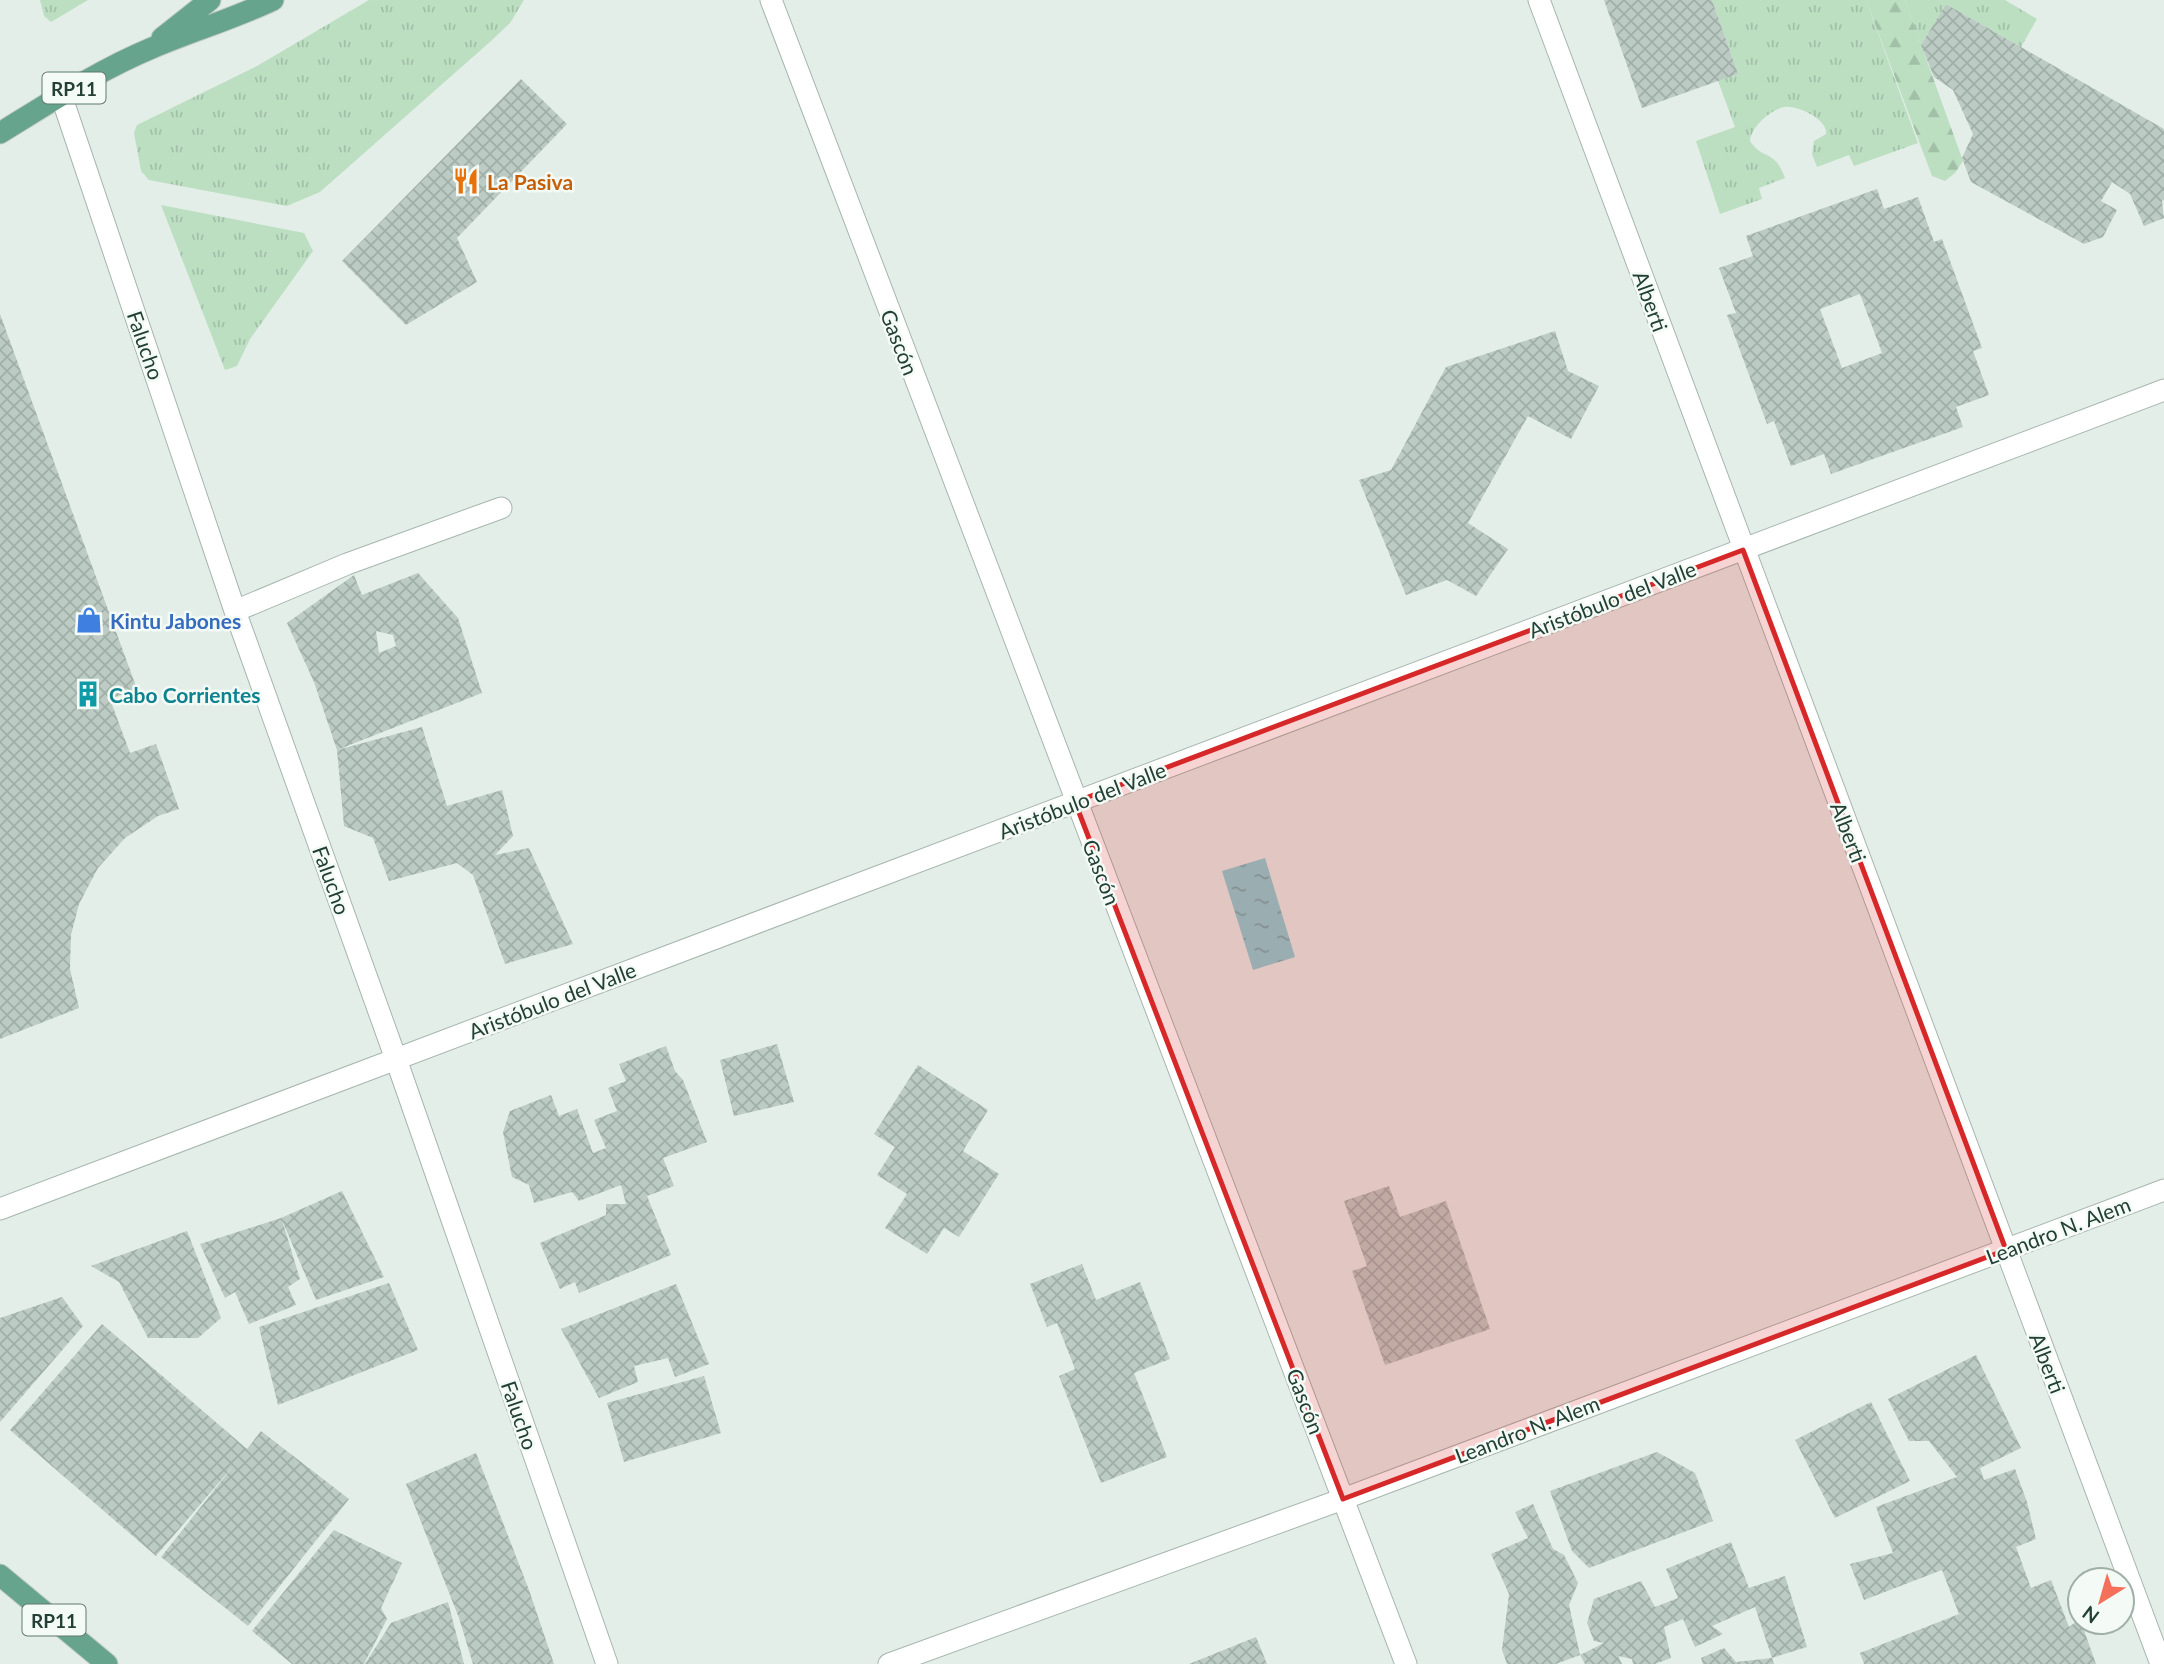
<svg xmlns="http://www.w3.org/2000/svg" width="2164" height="1664" viewBox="0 0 2164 1664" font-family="Lato,sans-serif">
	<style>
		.grass { fill: url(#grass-tufts) }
		.forest { fill: url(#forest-firs) }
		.water { fill: url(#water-ripples) }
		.building { fill: url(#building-cross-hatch); fill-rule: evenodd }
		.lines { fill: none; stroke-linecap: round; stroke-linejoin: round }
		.minor-casing { stroke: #a6b6af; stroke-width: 23 }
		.major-casing { stroke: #c1cac6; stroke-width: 23 }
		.minor { stroke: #fff; stroke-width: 21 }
		.major { stroke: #67a48e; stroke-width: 21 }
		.marked { fill: #d62828; fill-opacity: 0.2; stroke: #d62828; stroke-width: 5; stroke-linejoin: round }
		.labels { text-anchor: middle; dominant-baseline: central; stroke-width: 5; stroke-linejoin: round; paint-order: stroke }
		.shield { fill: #f4faf6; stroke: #61786f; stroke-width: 2 }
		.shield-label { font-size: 19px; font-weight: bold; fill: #224035 }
		.food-label { font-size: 21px; font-weight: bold; fill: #c56008; stroke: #f4faf6; text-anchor: start }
		.street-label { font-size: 21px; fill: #224035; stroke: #f4faf6 }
		.shop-label { font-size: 21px; font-weight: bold; fill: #366cbe; stroke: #f4faf6; text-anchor: start }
		.culture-label { font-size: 21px; font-weight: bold; fill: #0d838f; stroke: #f4faf6; text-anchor: start }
	</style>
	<defs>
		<pattern id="grass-tufts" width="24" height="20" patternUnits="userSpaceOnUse" patternTransform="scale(1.75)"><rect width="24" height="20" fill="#bcdfc2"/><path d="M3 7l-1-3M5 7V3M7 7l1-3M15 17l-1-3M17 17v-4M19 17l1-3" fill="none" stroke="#a1c0a7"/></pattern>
		<pattern id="forest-firs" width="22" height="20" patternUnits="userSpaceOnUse" patternTransform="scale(1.75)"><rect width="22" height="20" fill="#bcdfc2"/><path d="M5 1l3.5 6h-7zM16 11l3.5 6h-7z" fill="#a1c0a7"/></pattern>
		<pattern id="water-ripples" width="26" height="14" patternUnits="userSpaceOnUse" patternTransform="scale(1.75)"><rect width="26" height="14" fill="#8bd0d4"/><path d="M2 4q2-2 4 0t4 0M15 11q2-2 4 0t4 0" fill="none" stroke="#71aaad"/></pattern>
		<pattern id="building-cross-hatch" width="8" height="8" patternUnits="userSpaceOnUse" patternTransform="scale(1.75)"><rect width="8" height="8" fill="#bccbc4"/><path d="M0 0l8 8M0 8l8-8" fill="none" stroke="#a1afa9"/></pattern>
	</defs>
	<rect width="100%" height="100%" fill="#e4eee8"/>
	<path class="grass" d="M40,0H88L51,22L44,16Z
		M369,0H524L510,23L491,41L320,192L287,206L149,180L141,171L134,133L137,125L257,66Z
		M1712,0H1866L1918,143L1854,166L1849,155L1817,167L1812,154L1814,141L1826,134C1828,119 1797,105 1784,107C1770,110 1751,127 1750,141C1763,161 1774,148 1785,178L1759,188L1762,199L1720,214L1696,141L1735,127L1718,81L1738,74Z
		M1905,0H2005L2037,19L2021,47L1946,4L1921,45Z
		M161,205L304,233L313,251L250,339L237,366L225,370Z"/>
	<path class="forest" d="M1866,0H1905L1963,161L1955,173L1945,181L1932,176Z"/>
	<path class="water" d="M1265,858L1295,957L1253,970L1222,871Z"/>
	<path class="building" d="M1604,0H1712L1738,74L1642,108Z
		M1946,4L2164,129V200L2162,201L2164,218L2144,226L2130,194L2112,182L2101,201L2117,210L2103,237L2084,244L1971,182L1962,158L1973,134L1953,90L1934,77L1921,45Z
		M521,79L567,124L457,238L477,282L406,325L342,261Z
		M1877,189L1884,209L1918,197L1934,242L1942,239L1982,348L1973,351L1989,395L1956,407L1963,427L1831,474L1824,454L1791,466L1774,421L1767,424L1727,315L1736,313L1719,268L1753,256L1746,236ZM1860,294L1882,353L1842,368L1820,309Z
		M0,314L137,689L110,699L130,753L156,744L179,809L158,816L125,838L98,868L79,904L71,935L70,969L79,1008L0,1039Z
		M1555,331L1568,371L1599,386L1571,439L1528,416L1468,523L1508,549L1476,596L1447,580L1406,595L1359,480L1391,470L1446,367Z
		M418,573L458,618L482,693L337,750L422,727L447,806L502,790L513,836L495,855L529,848L573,944L505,964L473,875L457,863L389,881L373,838L344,826L337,750L314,682L287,623L354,575L362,595ZM376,631L393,635L396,646L379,653Z
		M777,1044L794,1102L734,1116L720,1060Z
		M666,1046L675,1071L683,1080L707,1142L663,1158L674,1186L647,1196L671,1255L579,1293L575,1282L560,1289L540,1243L606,1215V1204H626L621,1185L579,1201L572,1192L534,1203L529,1185L512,1177L503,1132L510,1111L551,1095L559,1116L577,1109L593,1153L606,1148L594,1120L617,1111L608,1088L626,1081L619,1064Z
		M918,1065L988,1110L963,1151L999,1174L959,1237L944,1228L927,1254L885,1228L907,1194L877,1175L895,1147L874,1134Z
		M1389,1186L1400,1217L1446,1201L1490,1329L1385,1365L1352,1271L1367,1266L1344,1201Z
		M342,1191L384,1277L316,1300L282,1220L300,1279L288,1287L296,1305L249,1324L235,1292L225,1298L200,1244L281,1218Z
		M187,1231L221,1318L198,1338H148L119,1282L91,1266Z
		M1082,1264L1096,1300L1140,1282L1170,1359L1134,1373L1167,1457L1101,1483L1059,1376L1075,1369L1057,1323L1047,1327L1030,1284Z
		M389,1283L418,1350L278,1405L259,1327Z
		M676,1284L709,1364L675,1377L668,1358L634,1366L638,1382L599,1398L561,1329Z
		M62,1297L83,1326L0,1422V1318Z
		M102,1324L247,1449L261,1431L349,1499L248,1626L161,1557L235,1464L156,1556L10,1430Z
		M1976,1355L2021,1448L1980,1468L1984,1480L2015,1469L2027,1502L2036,1539L2016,1547L2031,1588L2051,1580L2069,1627L2080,1619L2096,1664H1864L1860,1653L1959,1614L1942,1570L1864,1600L1850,1564L1893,1553L1876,1507L1957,1477L1929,1441H1909L1888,1399Z
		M704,1376L721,1433L624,1462L607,1403Z
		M1871,1402L1910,1481L1835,1518L1795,1440Z
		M1657,1452L1695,1473L1713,1521L1589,1568L1572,1551L1550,1491Z
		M476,1453L529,1590L554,1664H473L459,1618L406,1484Z
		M1533,1504L1553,1549L1564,1555L1578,1583L1569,1605L1580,1655L1556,1664H1507L1502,1650L1509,1594L1491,1554L1528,1538L1515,1512Z
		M334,1530L402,1563L381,1608L387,1619L364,1664H292L252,1631Z
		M1731,1542L1749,1588L1785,1576L1807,1647L1772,1658L1755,1607L1712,1626L1723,1634L1695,1647L1683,1619L1664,1627L1671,1658L1655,1664H1633L1632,1659L1618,1656L1622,1664H1585L1580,1655L1604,1643L1594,1641L1587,1623L1594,1599L1641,1581L1655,1607L1678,1598L1666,1569Z
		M448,1602L464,1664H365L391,1623Z
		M1256,1637L1267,1664H1189Z
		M1724,1648L1736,1662L1772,1658L1774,1664H1703L1701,1658Z"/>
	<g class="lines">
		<g class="minor-casing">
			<path id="minor" d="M771,0L1406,1664
				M1539,0L2161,1664
				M61,95L235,611L396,1059L607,1664
				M235,611L347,564L501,508
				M0,1209L2164,390
				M889,1664L1343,1499L2164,1190"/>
		</g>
		<g class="major-casing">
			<path id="major" d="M162,38L210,0
				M0,133C49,103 99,70 152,48C192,31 233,19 273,0
				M0,1575L107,1664"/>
		</g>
		<use href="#minor" class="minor"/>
		<use href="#major" class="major"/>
	</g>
	<path class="marked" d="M1743,550L2006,1250L1343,1499L1075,802Z"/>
	<defs>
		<g id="restaurant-bare" transform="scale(2.1)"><path d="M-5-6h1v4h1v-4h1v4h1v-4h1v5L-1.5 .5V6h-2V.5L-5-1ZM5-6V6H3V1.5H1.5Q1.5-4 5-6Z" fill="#e8710a" stroke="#f4faf6" stroke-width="2.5" paint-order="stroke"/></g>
		<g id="shop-bare" transform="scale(2.1)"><path d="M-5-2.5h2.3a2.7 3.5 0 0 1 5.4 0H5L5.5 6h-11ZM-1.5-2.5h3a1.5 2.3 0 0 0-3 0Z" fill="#3f7fe0" stroke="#f4faf6" stroke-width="2.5" paint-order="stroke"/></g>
		<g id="building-bare" transform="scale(2.1)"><path d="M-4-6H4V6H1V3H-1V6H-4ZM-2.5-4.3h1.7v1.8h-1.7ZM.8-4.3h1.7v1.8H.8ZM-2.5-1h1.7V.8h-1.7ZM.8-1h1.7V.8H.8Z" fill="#0f9aa8" stroke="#f4faf6" stroke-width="2.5" paint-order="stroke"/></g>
	</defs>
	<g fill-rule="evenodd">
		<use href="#restaurant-bare" x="466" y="181"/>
		<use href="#shop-bare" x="89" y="620"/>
		<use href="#building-bare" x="88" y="694"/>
	</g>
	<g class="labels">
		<g class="shield">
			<rect x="42.5" y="72.5" width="63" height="31" rx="5"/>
			<rect x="22.5" y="1604.5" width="63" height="31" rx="5"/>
		</g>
		<g class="shield-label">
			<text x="74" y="88">RP11</text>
			<text x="54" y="1620">RP11</text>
		</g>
		<g class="food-label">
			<text x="487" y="181">La Pasiva</text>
		</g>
		<g class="street-label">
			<text transform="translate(1651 301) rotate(70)">Alberti</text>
			<text transform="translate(900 342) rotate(69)">Gascón</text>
			<text transform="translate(146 345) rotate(71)">Falucho</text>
			<text transform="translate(1612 599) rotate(-21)">Aristóbulo del Valle</text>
			<text transform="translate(1082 800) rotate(-21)">Aristóbulo del Valle</text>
			<text transform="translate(1849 832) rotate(69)">Alberti</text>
			<text transform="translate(1102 872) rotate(69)">Gascón</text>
			<text transform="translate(332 880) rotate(70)">Falucho</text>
			<text transform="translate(552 1000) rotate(-21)">Aristóbulo del Valle</text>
			<text transform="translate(2058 1230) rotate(-21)">Leandro N. Alem</text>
			<text transform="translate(2048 1363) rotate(69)">Alberti</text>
			<text transform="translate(1306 1401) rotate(69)">Gascón</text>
			<text transform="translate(520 1415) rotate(71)">Falucho</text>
			<text transform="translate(1527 1429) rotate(-21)">Leandro N. Alem</text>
		</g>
		<g class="shop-label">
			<text x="110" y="620">Kintu Jabones</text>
		</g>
		<g class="culture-label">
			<text x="109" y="694">Cabo Corrientes</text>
		</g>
	</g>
	<g transform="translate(2101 1601) rotate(217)"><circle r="33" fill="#f4faf6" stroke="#a0b0a9" stroke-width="2"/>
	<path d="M0-5L12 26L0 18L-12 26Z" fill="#f5705a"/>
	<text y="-10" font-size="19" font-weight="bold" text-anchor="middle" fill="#224035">N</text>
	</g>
</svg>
